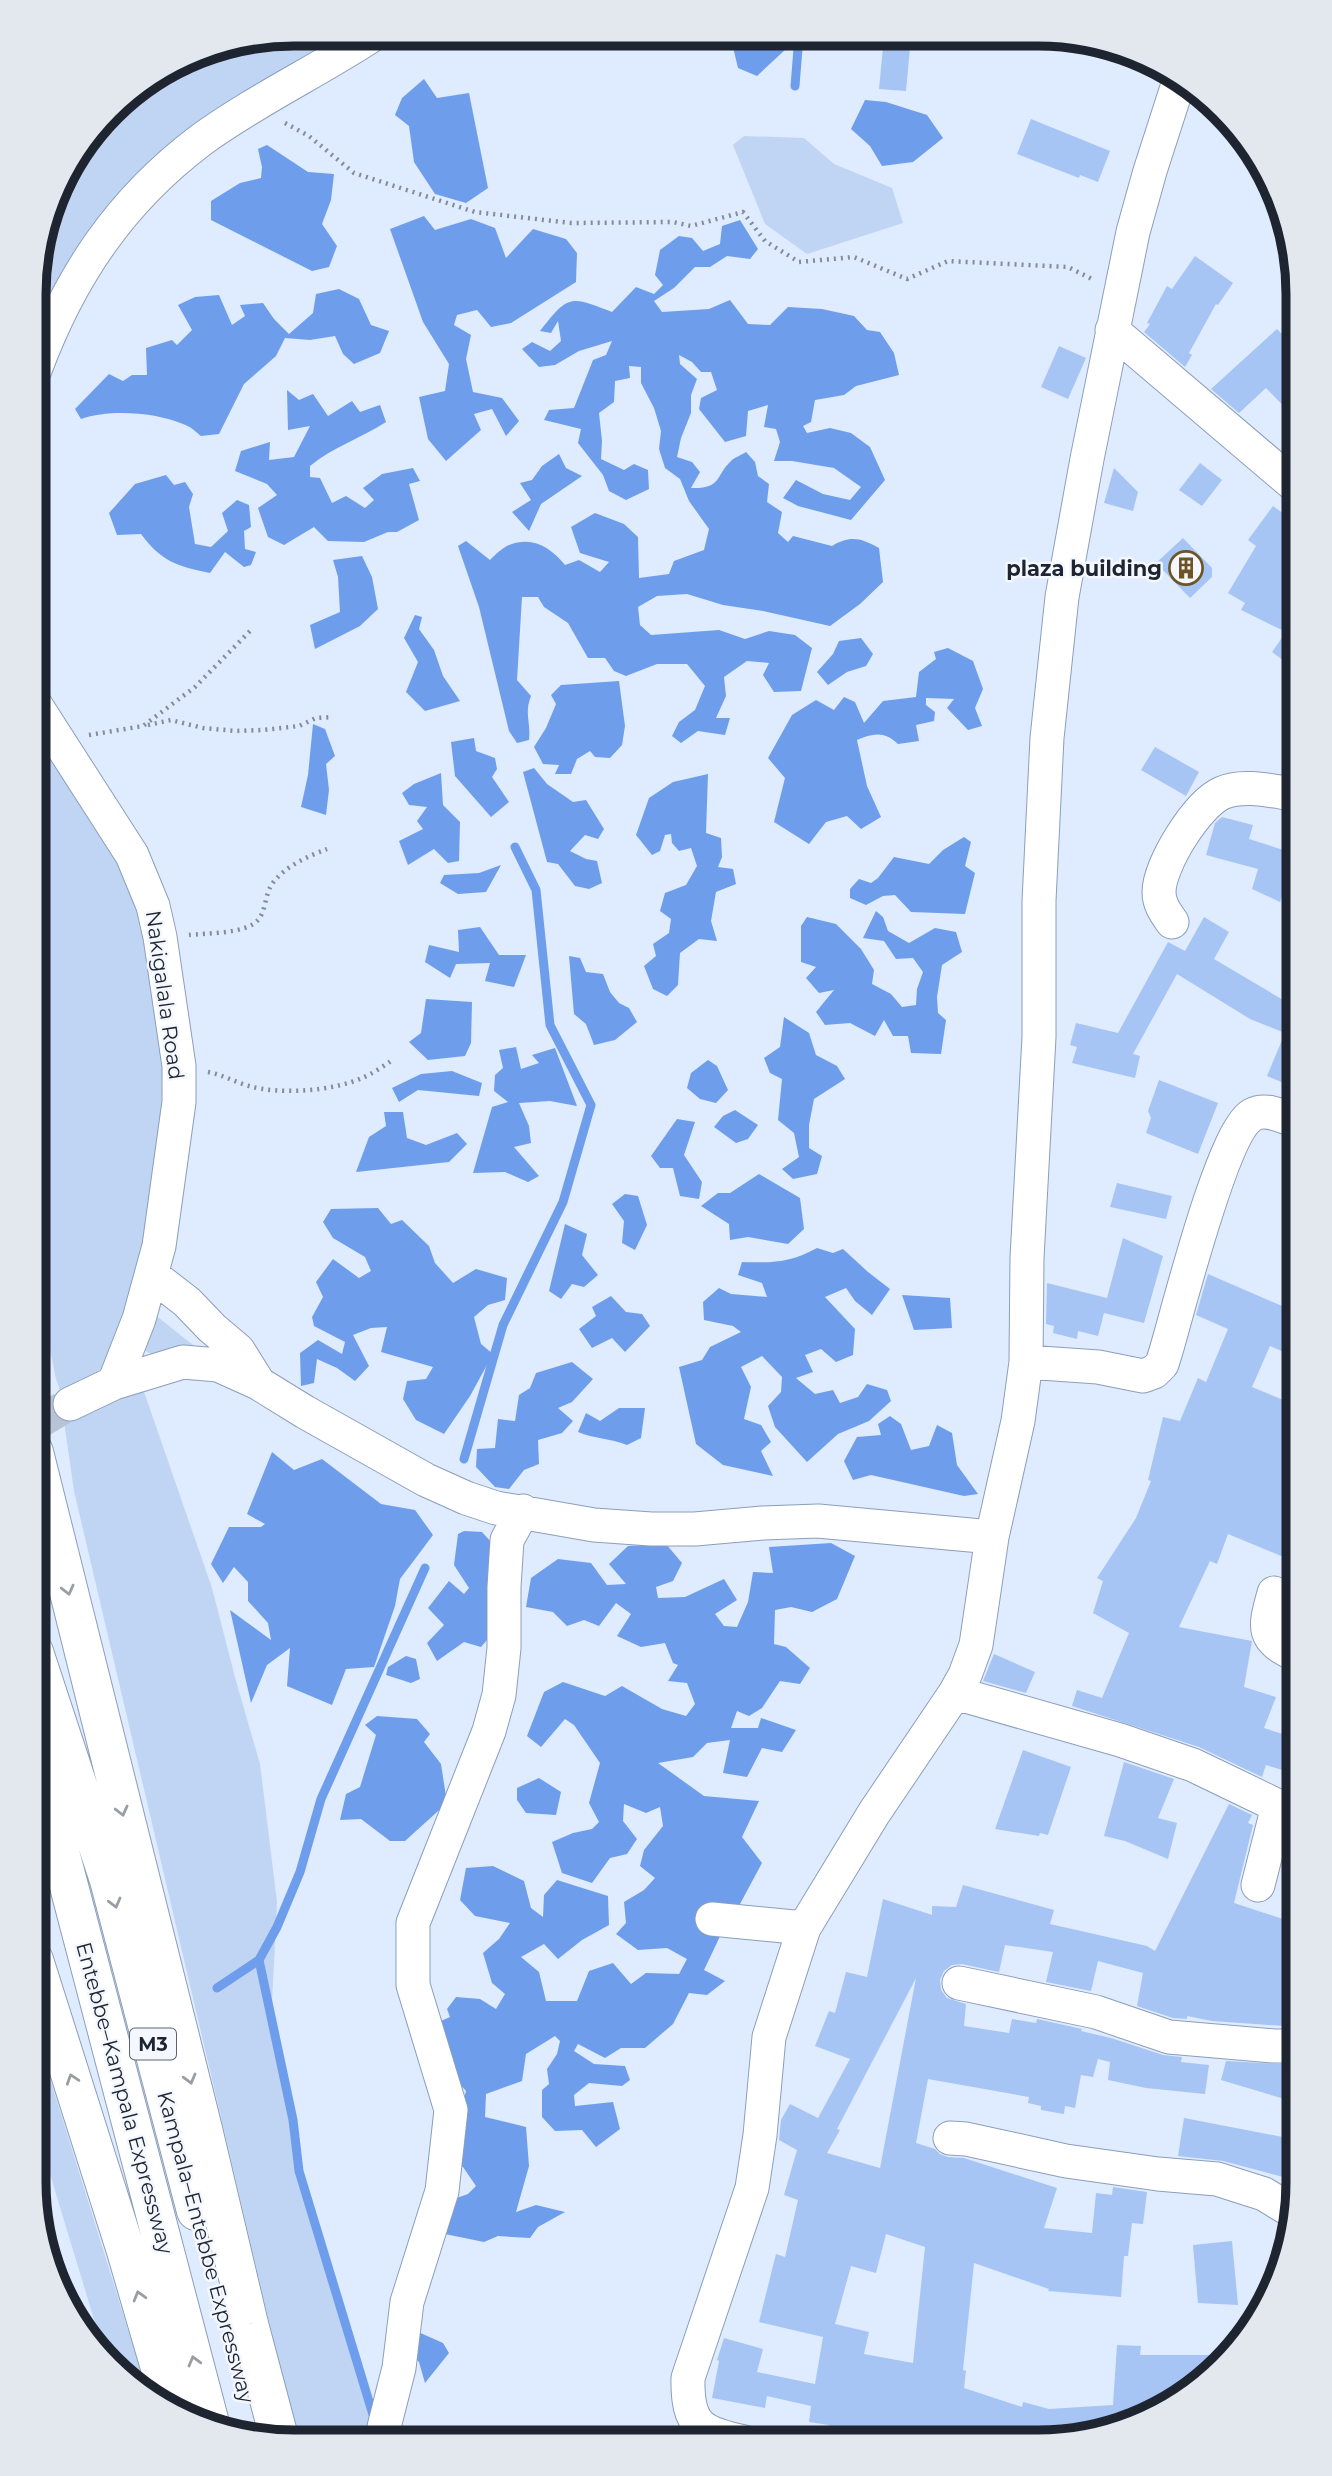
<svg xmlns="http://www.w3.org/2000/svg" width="1332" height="2476" viewBox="0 0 1332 2476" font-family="Montserrat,sans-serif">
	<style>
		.green { fill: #c0d4f4 }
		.water { fill: #6e9eeb }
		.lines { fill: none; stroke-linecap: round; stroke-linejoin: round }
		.stream { stroke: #6e9eeb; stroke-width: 9 }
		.building { fill: #a7c5f4; fill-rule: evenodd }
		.minor-tunnel { stroke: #b8c3d5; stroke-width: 33; stroke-dasharray: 33 17; stroke-linecap: butt }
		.minor-casing { stroke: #8b9ebb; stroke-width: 35 }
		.highway-casing { stroke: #8b9ebb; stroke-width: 40 }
		.path { stroke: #828c9b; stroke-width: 4.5; stroke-dasharray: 2 5; stroke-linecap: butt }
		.minor { stroke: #fff; stroke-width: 33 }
		.highway { stroke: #fff; stroke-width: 38 }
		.oneway { stroke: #9a9da2 }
		.labels { text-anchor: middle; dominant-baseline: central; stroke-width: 5; stroke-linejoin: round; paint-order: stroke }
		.shield { fill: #f4f8fe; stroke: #5e646e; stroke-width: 2 }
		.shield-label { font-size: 19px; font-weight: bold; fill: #1e2531 }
		.poi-label { font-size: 21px; font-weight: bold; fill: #1e2531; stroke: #f4f8fe; text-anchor: end }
		.street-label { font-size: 21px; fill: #1e2531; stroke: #f4f8fe }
		.rim { fill: none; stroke: #1e2531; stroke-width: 9 }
	</style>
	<rect width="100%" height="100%" fill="#dfebfe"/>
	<path class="green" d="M294,33L357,34L187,141L35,346V260L60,178L122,98L194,53Z
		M744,136L804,138L834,164L892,188L903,223L807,254L765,224L733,145Z
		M35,736L102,829L141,910L167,1095L151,1239L103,1375L63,1398L56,1379L34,1273Z
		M154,1314L198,1349C179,1354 156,1363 141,1347Z
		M142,1386L212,1588L236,1681L260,1764L277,1902L271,2022L293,2120L303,2182L374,2420L372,2441H297L74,1491L64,1421Z
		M33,2024L148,2394L122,2378L106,2359L33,2118Z"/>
	<path class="water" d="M761,36H786V49L757,76L738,68L732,43L761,40Z
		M424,79L437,98L469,93L488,188L466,203L435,194L414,162L409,126L395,115L402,98Z
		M865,100L886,102L927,115L943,138L913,162L882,166L870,146L851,129Z
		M267,145L308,172L334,174L331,200L322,224L337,246L329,267L312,271L211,220V201L240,183L261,178L262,167L258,149Z
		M424,216L435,230L471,219L495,228L506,258L533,229L566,239L577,253L576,282L511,323L491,327L477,310L457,315L454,325L471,335L466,359L473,392L502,398L519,421L506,436L492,409L474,414L481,430L446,461L428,439L419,397L445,391L449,364L423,322L390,229Z
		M740,220L758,249L750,259L727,256L710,267H695L674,288L654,301L662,312L709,309L730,300L748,324L770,325L788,307L822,309L854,316L867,330L880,332L894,353L899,375L856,386L844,395L815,400L811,422L803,426L807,433L830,428L851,433L870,447L885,480L851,520L798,506L783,498L796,480L823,494L850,500L861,487L834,468L792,461H774L780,442L776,429L764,427L768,405L748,411L746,436L725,442L699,409L701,398L717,390L711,372H701L692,362L679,355L680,364L697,379L691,395V413L681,438L677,457L692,462L700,472L691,488C722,489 715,476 731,461C735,457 742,455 746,452L755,462L758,476L769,484L767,502L782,512L778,533L788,542L793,536L832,546C850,535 861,538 879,548L883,582L860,604L830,626L763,611L723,605L687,594L657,596L638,607L640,625L651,635L719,630L745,639L769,631L795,635L812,648L801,691L774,692L763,675L769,663L747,661L724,677L726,696L716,718H730L725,735L698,731L681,743L672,736L679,722L695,710L705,686L687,664H657L626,676L614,671L605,658H588L568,623L544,607L538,597H522L517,680L531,696C524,714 531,721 529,740L517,743L509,731L479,607L458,546L466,541L490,560C495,555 502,548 509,545C533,536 550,547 565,565L579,560L600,572L609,562L580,553L571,527L595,513L624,524L638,537L639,578L669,574L674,561L704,550L709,529L689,501L680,479L665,468L659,449L661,431L654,408L641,383V367L629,366L630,378L615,381L614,402L599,413L602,441L601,459L624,470L634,464L648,470L649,489L626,500L609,491L603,475L578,443L581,429L544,420L549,410L574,408L593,360L606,355L612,341L579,351L555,365L539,367L522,349L532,342L550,351L561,341L558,321L551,333L540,331C569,294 570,296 612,312L636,287L654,294L663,285L655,275L660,250L679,236L692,238L703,251L720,244L722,226Z
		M339,289L359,299L371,325L389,331L380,353L354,364L343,354L335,336L310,340L285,338L276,356L244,384L219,434L201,436C196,432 190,426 183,424C154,412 110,409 81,419L75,409L109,374L123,381L132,375H147L146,348L172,340L177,345L192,330L178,305L195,297L219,295L232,325L245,316L240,305L263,303L274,319L289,334L313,313L316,294Z
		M287,390L299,400L313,394L328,416L352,401L360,412L380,405L386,422C361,438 333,447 310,466V477L320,478L332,503L346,496L365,508L374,500L363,488L382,474L413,468L420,481L409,484L419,520L397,532H388L364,542L328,541L314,527L284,545L268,537L258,508L277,495L267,484L235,471L241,451L270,442L269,460L294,457L310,426L288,430Z
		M559,454L566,468L582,476L541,504L529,531L512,512L531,500L520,483L532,480L542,466Z
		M166,475L174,485L185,482L193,494L189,507L195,544L211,547L228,531L222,513L237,500L249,505L251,527L244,531L245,549L256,552L251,565L244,567L225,552L210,573C177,566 162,562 141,534L117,535L109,513L135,484Z
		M362,556L372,577L378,609L360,626L315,649L310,625L340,612L338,577L333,560Z
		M415,615L422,617L419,629L434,650L443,676L460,701L425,711L406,692L418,662L404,638Z
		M861,638L873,654L866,666L847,672L828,685L817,672L833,654L839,641Z
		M948,648L973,661L983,689L975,708L982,726L968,730L947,708L954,699L926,698V705L935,712L934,721L916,725L919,741L898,744C885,731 873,733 857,740L867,786L881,817L861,829L847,816L826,822L809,844L774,822L785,778L768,758L792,715L816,700L834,710L844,697L855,702L864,723L883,701L916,697L919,672L936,659L934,652Z
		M619,681L625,726L622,745L610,758L595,757L590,751L577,759L571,774H555L559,765L543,764L534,747L546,728L556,704L551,695L561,685Z
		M313,724L325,729L335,756L326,764L329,790L326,815L301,807L308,775Z
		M474,738L476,751L495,758L497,769L492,777L509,802L491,817L455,776L451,742Z
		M534,768L547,784L573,802L586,800L604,829L598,839L585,835L570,851L586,859L597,861L602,883L589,889L575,886L558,864L547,862L523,772Z
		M441,773L443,805L460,822L459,861L448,863L434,849L408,865L399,841L423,829L417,821L427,807L409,805L402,793L414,784Z
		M708,774L706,833L721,838L722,857L718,867L733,869L736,884L716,892L711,921L717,941L699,939L680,953L678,985L667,996L653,989L644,966L656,956L653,944L669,933L671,919L660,911L665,893L686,885L697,866L691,848L679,851L672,843L671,834L665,835L660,851L652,855L636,835L649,798L673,782Z
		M964,837L971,842L965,866L975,873L965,914L911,912L895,895L883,896L866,905L850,898V889L859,879L871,883L878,878L894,857L929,864L943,850Z
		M501,865L486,892L458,894L440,883L444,875L479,873Z
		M876,911L883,917L888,931L909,943L935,928L956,932L962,952L942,965L937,997L938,1013L946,1020L941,1054L911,1053L908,1036H893L884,1020L875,1036L850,1023L825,1025L816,1012L834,990L819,993L806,978L816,967L801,962V926L807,917L836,924L861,949L874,970L872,984L891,994L902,1007L916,1005L917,989L923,972L913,958L896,959L884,941L863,938Z
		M480,927L499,955H526L514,987L485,981L490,963L456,964L450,978L425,962L429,945L459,952L458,930Z
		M569,956L580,958L586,972L603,974L610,992L619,1003L629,1008L637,1022L615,1040L594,1045L586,1024L574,1014Z
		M426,999L472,1002L471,1043L465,1056L428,1060L409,1042L421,1033Z
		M784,1017L809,1033L816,1055L837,1066L845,1079L814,1099L809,1125V1148L822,1156L817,1174L793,1179L782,1169L799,1157L794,1133L778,1120L782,1079L770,1073L764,1058L780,1047Z
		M516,1047L521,1069L539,1063L532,1055L555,1048L577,1106L550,1101L519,1103L529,1126L531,1143L514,1147L539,1176L528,1182L505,1172L473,1173L492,1107L508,1102L494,1091L495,1075L503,1068L499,1050Z
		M708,1060L717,1066L728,1090L716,1103L700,1099L687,1088L691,1073Z
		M452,1071L482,1083L479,1096L418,1090L399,1102L392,1088L421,1074Z
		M735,1110L758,1125L748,1139L736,1143L714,1127L723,1116Z
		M384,1112H403L407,1138L426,1145L457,1133L467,1144L449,1162L356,1172L369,1137L386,1126Z
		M677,1119L695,1122L684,1155L702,1182L699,1199L680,1196L673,1168H660L651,1156Z
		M759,1174L800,1198L804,1229L788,1244L748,1237L730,1240L729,1224L701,1206L718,1193H730Z
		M625,1194L638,1196L647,1225L635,1250L622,1243L624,1221L612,1204Z
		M378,1208L391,1224L402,1220L429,1246L435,1263L453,1283L476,1269L507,1278L505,1300L488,1305L474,1317L481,1344L493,1354L470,1396L444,1434L416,1420L403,1399L407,1381L426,1379L433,1367L381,1352L387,1327L371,1328L353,1335L369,1366L355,1381L337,1368L317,1359L314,1383L301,1386L300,1353L318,1340L342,1354L345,1342L314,1326L312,1317L323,1297L316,1282L333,1259L359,1278L371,1271L365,1257L333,1238L323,1222L331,1209Z
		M565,1224L587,1234L582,1255L598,1275L584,1287L572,1284L561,1299L549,1291Z
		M817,1248L833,1253L843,1249L868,1272L890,1289L872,1315L855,1301L846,1288L825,1297L855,1329L853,1355L836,1362L821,1349L805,1355L813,1372L796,1378L815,1394L833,1390L840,1403L858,1397L867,1384L887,1390L891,1401L869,1421L838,1434L807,1462L775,1427L768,1406L781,1392L782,1377L762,1356L741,1367L751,1387L744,1419L761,1425L771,1442L761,1451L773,1476L723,1465L696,1444L679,1367L702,1360L710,1347L741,1332L733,1326L704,1320L703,1302L719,1288L731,1294L767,1297L762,1283L738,1275L742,1262C772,1263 790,1263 817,1248Z
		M902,1295L950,1298L952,1328L914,1330Z
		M611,1296L626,1312L642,1314L650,1326L625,1352L612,1338L592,1348L579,1329L596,1316L592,1307Z
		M572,1362L593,1379L572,1402L558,1408L573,1421L562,1433L538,1440L539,1464L524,1470L509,1489L495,1487L476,1467L477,1449L495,1448L498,1419L515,1421L519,1395L530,1388L536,1373Z
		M619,1408H645L641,1438L627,1445C610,1438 594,1439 578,1432L586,1413L600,1421Z
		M890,1416L901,1424L911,1450L929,1446L937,1425L952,1433L957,1465L978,1494L964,1496L871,1475L853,1480L844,1461L857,1437L881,1435L878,1424Z
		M272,1452L294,1470L322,1459L381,1504L415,1510L433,1535L400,1579L395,1606L374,1667L346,1669L332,1705L287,1686L290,1648L267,1665L251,1703L230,1610L271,1640L268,1623L248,1601V1582L234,1567L223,1583L211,1564L229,1527H261L265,1524L247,1514Z
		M464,1531L482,1532L501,1553L498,1627L481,1647L464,1642L437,1661L427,1643L444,1625L428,1608L449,1581L464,1594L469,1588L454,1565L458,1534Z
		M831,1543L855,1556L837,1599L812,1612L791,1607L775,1610L774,1644L786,1647L810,1668L800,1684L780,1681L762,1708L749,1716L737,1711L731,1728H758L761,1718L796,1730L782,1752L762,1748L747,1777L723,1773L730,1740L707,1743L693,1757L658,1763L704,1796L759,1801L742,1837L762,1863L740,1904L712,1909L723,1930L704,1970L725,1981L707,1995L689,1993L673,2024L645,2048H621L605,2058L578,2044L574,2051L594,2064L625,2066L630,2080L622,2086L589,2083L574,2095L575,2106L613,2102L620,2129L596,2147L582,2130L555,2131L542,2117V2090L549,2084L547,2069L557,2054L560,2041L555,2036L526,2054L522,2081L486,2094L485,2117L526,2127L529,2166L516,2212L536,2205L565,2212L538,2227L530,2238L498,2236L484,2242L445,2234V2202L468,2194L476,2186L463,2167L449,2156L466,2091L446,2069L441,2021L450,2017L447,2009L456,1997L480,1999L496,2009L505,1994L492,1983L483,1953L499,1939L510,1923L475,1916L460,1900L466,1868L493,1866L524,1881L531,1908L543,1917L544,1895L557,1880L608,1896L609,1925L582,1940L558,1959L544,1944L521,1957L539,1972L546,2001H577L589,1971L613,1963L631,1984L646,1973L679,1974L687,1959L667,1948L638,1950L616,1934L626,1923L624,1902L644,1890L655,1878L640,1866L644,1850L663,1826L660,1807L646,1813L624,1804L623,1821L637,1839L627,1854L610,1858L592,1883L562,1873L552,1842L573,1833L592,1829L599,1822L589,1803L600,1763L574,1725L565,1719L541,1747L527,1736L544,1692L563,1682L605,1696L622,1686L662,1709L686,1716L695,1704L687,1683L668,1681L678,1665L673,1663L665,1643L641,1647L617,1636L631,1614L616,1603L599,1626L584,1620L567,1626L553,1612L526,1607L531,1578L558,1559L591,1563L607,1585L626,1584L609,1564L628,1546L666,1544L682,1563L673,1581L656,1587L658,1598L685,1597L724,1579L737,1600L715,1614L724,1626L737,1627L748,1602L753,1572L773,1573L769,1547Z
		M406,1656L416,1659L420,1679L411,1683L386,1675L388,1667Z
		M377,1716L417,1719L430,1734L424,1742L441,1764L447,1803L405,1841H390L361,1819L340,1820L346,1794L360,1787L376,1735L365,1725Z
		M539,1778L561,1792L556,1815L526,1813L517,1800V1788Z
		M416,2331L443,2343L449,2353L425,2383L419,2362L405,2348Z"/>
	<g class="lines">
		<path class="stream" d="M795,86L799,36
			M464,1459L503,1325L563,1202L591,1105L550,1025L536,890L515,847
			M259,1960L293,2120L299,2171L374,2418
			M217,1988L259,1960L277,1927L300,1872L321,1799L425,1568"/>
	</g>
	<path class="building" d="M884,37H911L906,91L879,89Z
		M1031,119L1110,151L1098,182L1080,175L1079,178L1017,154Z
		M1195,256L1233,283L1218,305L1216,304L1189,353L1192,355L1185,367L1144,332L1150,324L1147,323L1167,286L1172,289Z
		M1277,329L1299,352V422L1266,388L1239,413L1211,389Z
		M1059,346L1086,358L1068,399L1041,387Z
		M1200,463L1222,480L1202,506L1179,490Z
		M1114,468L1138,492L1133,511L1104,503Z
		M1273,506L1299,525V672L1272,652L1286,632L1241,610L1245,603L1228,593L1256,546L1248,540Z
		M1183,538L1212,568V577L1190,598L1156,563Z
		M1155,747L1199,772L1186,796L1141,770Z
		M1222,817L1253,825L1249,839L1296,854L1280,902L1252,889L1258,869L1206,855L1215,823Z
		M1204,917L1229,932L1214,959L1295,1007L1299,1002L1298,1089L1267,1076L1285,1033L1250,1019L1177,974L1133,1054L1140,1056L1135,1078L1072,1063L1077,1047L1070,1045L1076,1023L1118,1033L1168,942L1185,951Z
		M1159,1080L1218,1103L1198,1154L1146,1133L1151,1118L1148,1111Z
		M1117,1183L1172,1196L1166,1219L1110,1207Z
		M1123,1238L1163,1256L1144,1323L1104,1313L1098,1336L1078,1331L1077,1339L1053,1333L1054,1326L1046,1324L1047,1283L1107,1298Z
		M1208,1274L1298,1313V1358L1270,1346L1252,1387L1298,1406V1542L1291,1560L1228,1534L1217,1564L1210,1561L1179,1627L1252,1641L1244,1687L1276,1697L1264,1728L1298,1739V1775L1266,1765L1262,1777L1199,1747L1072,1706L1077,1690L1102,1698L1129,1633L1093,1613L1103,1581L1097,1578L1136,1518L1151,1481L1148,1480L1163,1417L1180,1421L1198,1378L1206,1382L1228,1329L1196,1315Z
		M994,1654L1035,1672L1026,1693L983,1681Z
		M1023,1750L1071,1767L1048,1835L1040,1833L1039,1836L995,1829Z
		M1124,1762L1174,1779L1158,1818L1177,1823L1168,1859L1125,1841L1104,1836Z
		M1229,1804L1252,1815L1248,1823L1253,1825L1234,1903L1298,1924V2027L1212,2021L1187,2016V2019L1173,2018L1137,2006L1143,1973L1098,1961L1091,1991L1046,1982L1053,1952L1005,1945L999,1972L962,1964L952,1965L944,1971L940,1980L941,1990L947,1998L966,2004L964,2026L1009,2033L1012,2019L1036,2023L1037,2019L1082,2029L1081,2031L1111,2038L1163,2055L1182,2057L1181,2062L1209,2065L1205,2094L1146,2088L1108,2080L1110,2062L1098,2059L1093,2077L1081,2075L1075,2108L1065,2106L1064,2114L1041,2110V2106L1028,2103L1029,2097L928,2079L916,2143L935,2149L940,2154L948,2157L964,2158L1057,2188L1044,2228L1092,2233L1096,2193L1112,2195L1113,2187L1147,2192L1143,2224L1132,2223L1128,2256H1124L1121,2297L1048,2291L1049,2289L974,2263L963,2370L966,2371L964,2388L1022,2407L1023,2402L1049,2409L1113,2405L1117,2345L1141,2346L1140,2355H1231L1197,2389L1184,2396H1155L1156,2411L1122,2429L1037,2443H1022L1000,2437L999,2443L866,2442L867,2439L828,2432L829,2425L809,2422L811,2406L767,2396L765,2408L712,2398L719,2361L717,2360L724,2338L763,2349L757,2372L815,2384L823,2337L759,2322L776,2254L785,2257L798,2200L784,2195L797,2150L779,2140L781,2120L790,2104L818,2118L850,2059L815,2046L829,2011L835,2013L846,1972L867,1977L883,1899L932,1915V1906L956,1907L963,1885L1054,1910L1050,1924L1147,1946L1155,1951ZM916,1978L880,2168L827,2153L840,2130L837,2129ZM886,2234L925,2247L913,2363L864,2354L869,2332L835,2324L851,2266L876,2273Z
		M1226,2061L1298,2065V2076L1291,2101L1221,2080Z
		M1184,2118L1298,2140V2181L1223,2161L1178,2156Z
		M1232,2241L1238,2305L1198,2303L1193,2245Z"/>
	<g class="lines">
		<path class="minor-tunnel" d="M34,1425L70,1404"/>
		<g class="minor-casing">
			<path id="minor" d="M1112,330L1299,489
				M35,370C70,276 120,201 201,140C256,100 318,71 374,34
				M35,704L132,855L153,906L160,937L179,1066V1102L159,1246L139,1319L114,1383
				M1172,922C1165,912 1159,904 1159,892C1159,865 1197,804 1222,793C1244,783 1276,792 1299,795
				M152,1275L187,1302L212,1328L238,1350L258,1382
				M1026,1362L1098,1367L1143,1376L1154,1372L1162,1364L1166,1351C1178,1311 1222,1133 1252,1115C1266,1107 1285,1117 1298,1122
				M70,1404L114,1383L183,1362L218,1365L258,1383L305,1412L426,1480L466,1498L496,1508L594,1525L651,1529H695L763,1523L818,1521L992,1537
				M1274,1593C1264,1629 1261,1639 1298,1656
				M955,1693L1120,1740L1193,1765L1278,1806L1258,1885
				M712,1919L804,1928
				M959,1983L1096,2012L1169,2037L1274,2046H1298
				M950,2138L966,2139L1066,2161L1158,2174L1217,2179L1264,2194L1295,2213
				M386,2441L384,2427L399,2368L407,2302L442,2191L451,2110L413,1985V1923L489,1731L499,1695L504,1648V1587L507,1540L523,1511
				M744,2442C701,2433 687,2426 688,2378L752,2188L760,2135L769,2037L804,1928L874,1813L955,1693L965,1675L976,1645L992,1537L1018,1421L1026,1362L1027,1258L1039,1037V901L1047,738L1062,597L1087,459L1133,232L1150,171L1180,78"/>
		</g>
		<g class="highway-casing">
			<path id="highway" d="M34,1452L203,2129L249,2324L280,2441
				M34,1652L109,1880L196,2211
				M34,1770L60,1852L211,2427
				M34,1960L126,2251L172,2409"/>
		</g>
		<path class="path" d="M285,123L309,136L354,173L475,212L571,223L673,222L691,226L743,212L765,241L799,262L854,257L907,279L948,261L1068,267L1094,280
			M148,725L171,720L203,728L236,731L262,730L299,726L316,718L333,717
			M89,735L143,726L195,687L251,630
			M189,935C206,933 246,934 258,920C266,911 265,894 272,884C284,867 308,856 327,849
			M208,1072C223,1075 235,1082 249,1086C280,1095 333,1091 362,1078C372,1074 382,1067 391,1061"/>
		<use href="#minor" class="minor"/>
		<use href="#highway" class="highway"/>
	</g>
	<defs><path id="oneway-chevron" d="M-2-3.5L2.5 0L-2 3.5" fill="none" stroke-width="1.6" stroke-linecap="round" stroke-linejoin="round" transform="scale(1.75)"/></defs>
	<g class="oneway">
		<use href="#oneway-chevron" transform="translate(68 1590) rotate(76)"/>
		<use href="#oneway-chevron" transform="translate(122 1811) rotate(76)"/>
		<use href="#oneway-chevron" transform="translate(115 1903) rotate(75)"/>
		<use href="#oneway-chevron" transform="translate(72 2079) rotate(-108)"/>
		<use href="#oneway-chevron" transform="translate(190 2079) rotate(75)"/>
		<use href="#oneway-chevron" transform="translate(139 2296) rotate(-106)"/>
		<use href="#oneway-chevron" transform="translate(194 2361) rotate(-105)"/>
	</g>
	<defs>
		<g id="building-ring" transform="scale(1.75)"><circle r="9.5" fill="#f4f8fe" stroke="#6e5325" stroke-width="1.5"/><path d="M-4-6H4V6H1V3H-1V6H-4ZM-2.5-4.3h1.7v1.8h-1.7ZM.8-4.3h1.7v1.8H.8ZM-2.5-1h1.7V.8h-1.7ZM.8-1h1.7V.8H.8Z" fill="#6e5325"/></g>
	</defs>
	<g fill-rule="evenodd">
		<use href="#building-ring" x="1186" y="568"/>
	</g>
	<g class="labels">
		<rect class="shield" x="130" y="2028.5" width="46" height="31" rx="5"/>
		<g class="shield-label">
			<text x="153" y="2044">M3</text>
		</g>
		<g class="poi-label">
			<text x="1162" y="568">plaza building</text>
		</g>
		<g class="street-label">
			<text transform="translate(165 995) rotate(82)">Nakigalala Road</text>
			<text transform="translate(125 2098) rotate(75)">Entebbe–Kampala Expressway</text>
			<text transform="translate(206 2247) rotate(75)">Kampala–Entebbe Expressway</text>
		</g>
	</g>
	<path d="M0 0H1332V2476H0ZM294 46H1038A248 248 0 0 1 1286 294V2182A248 248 0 0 1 1038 2430H294A248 248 0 0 1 46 2182V294A248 248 0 0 1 294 46Z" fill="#e3e7ee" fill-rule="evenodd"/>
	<path class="rim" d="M294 46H1038A248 248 0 0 1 1286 294V2182A248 248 0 0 1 1038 2430H294A248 248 0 0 1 46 2182V294A248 248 0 0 1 294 46Z"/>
</svg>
